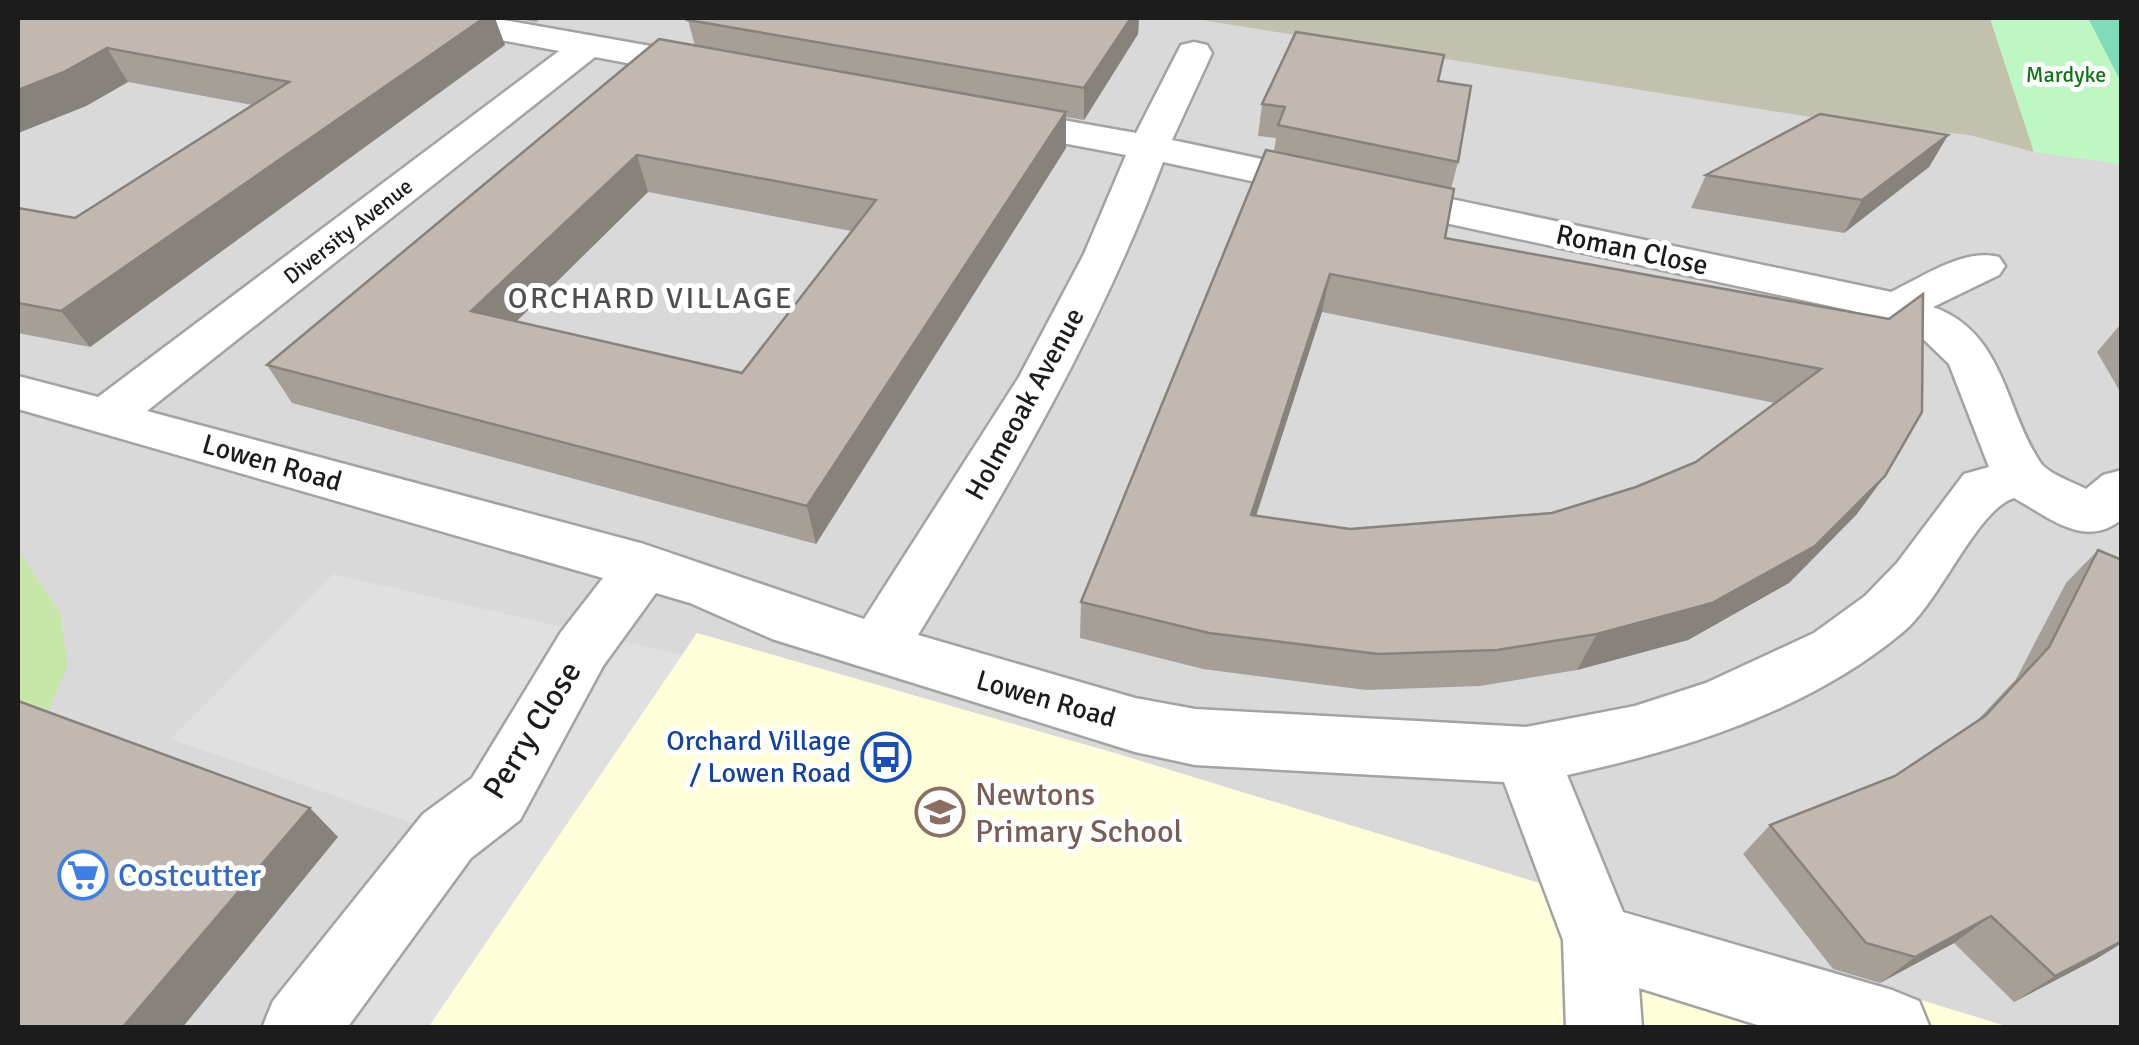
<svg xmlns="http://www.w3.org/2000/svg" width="2139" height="1045" viewBox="0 0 2139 1045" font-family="Signika,sans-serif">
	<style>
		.residential { fill: #dad9d9 }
		.education { fill: #fefeda }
		.construction { fill: #c1c1ad }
		.grass { fill: #c6e7a8 }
		.park { fill: #bef7c3 }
		.pitch { fill: #81dbb9 }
		.parking { fill: #e0e0e0 }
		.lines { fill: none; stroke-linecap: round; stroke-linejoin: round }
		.minor-casing { stroke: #a3a3a3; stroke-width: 5 }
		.minor { fill: #fff; fill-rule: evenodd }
		.wall { fill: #a69f98; fill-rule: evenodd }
		.shaded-wall { fill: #87827c }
		.building { fill: #c1b9b1; stroke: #87827c; stroke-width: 2.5; fill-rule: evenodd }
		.labels { text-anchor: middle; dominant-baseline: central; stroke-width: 10; stroke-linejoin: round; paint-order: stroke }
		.far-park-label { font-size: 22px; fill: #0e7617; stroke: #fff }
		.far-street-label { font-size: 22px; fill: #1c1c1c; stroke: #fff }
		.street-label { font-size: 28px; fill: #1c1c1c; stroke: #fff }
		.transit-label { font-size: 28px; fill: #164399; stroke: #fff; text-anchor: end }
		.neighbourhood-label { font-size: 30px; letter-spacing: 2.5px; fill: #4f4f4f; stroke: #fff }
		.near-street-label { font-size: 32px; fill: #1c1c1c; stroke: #fff }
		.near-education-label { font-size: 32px; fill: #785e54; stroke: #fff; text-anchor: start }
		.near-shop-label { font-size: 32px; fill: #366cbe; stroke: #fff; text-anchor: start }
	</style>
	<rect width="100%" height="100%" fill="#ede9e1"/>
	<path class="residential" d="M18,18H1210L1969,135L2034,152L2121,164V1027H2009L1118,754L697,633L428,1027H18Z"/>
	<path class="education" d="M697,633L1118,754L2009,1027L428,1028Z"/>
	<path class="construction" d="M1189,18H1990L2034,152L1969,135L1842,122Z"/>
	<path class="grass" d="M18,551L61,614L67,667L41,727L18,719Z"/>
	<path class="park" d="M1990,18H2121V164L2034,152Z"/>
	<path class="pitch" d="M2088,18H2121V82Z"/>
	<path class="parking" d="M333,574L682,655L428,1027H300L447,835L171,739Z"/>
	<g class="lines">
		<g class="minor-casing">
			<path id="minor" d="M421,18H492L713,57L726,60L731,68L726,76L713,79L595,57L147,411L644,544L864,619L1019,377L1084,254L1126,155L994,130L981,127L975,119L981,111L994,108L1136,133L1181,45L1194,42L1207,45L1212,53L1172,140L1891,292C1923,277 1963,248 1999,257L2005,266L1999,275L1933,307C2004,332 2004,407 2040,462C2048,474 2073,482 2086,489L2103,475L2122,470V519C2085,550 2049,517 2014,498C1977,509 1940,602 1903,632C1810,710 1684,750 1567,775L1623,912L1892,990L1919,1001L1930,1028H1767L1639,988L1642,1028H1566L1563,940L1504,782L1195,765L1135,752L772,639L690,603L656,593L603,666L520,820L471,858L347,1028H262L273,1001L423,814L472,778L561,632L603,578L18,409V376L98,397L559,51L438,28L426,25ZM1163,162L1853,311L1918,334L1949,364L1989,467L1964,474L1897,563L1865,596L1814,633L1706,683L1635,706L1526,727L1195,709L1135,698L918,635C1011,482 1100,330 1163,162Z"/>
		</g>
		<use href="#minor" class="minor"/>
	</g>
	<path class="wall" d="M18,18L505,45L90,347L18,333V208L75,218L252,105L128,82L86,106L18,133Z
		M510,18H542L536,22Z
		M691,18H1139L1138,34L1084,120L1066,117V148L816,544L292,403L267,365L695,46L688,20ZM648,192L851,231L742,373L516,322Z
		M1438,81L1458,162L1451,189L1445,238L1889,319L1857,514L1789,583L1688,640L1577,670L1480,686L1366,690L1203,669L1080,638L1081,602L1274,152L1276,138L1258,136L1262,104ZM1322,312L1775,403L1696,462L1636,487L1552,513L1350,529L1256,516Z
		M1948,135L1929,167L1844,233L1691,208L1706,175Z
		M2119,326L2122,327V395L2097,352Z
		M2098,550L2122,560V943L2096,959L2014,1002L1954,943L1880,983L1833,969L1743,854L1770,825L1895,776L1975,723L2016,679L2066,583Z"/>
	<path class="shaded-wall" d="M484,18H495L505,45L90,347L61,311Z
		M1131,18H1139L1138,34L1084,120V88Z
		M107,48L128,82L86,106L18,133V90Z
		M1066,112V148L816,544L807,506Z
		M1948,135L1929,167L1844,233L1862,200Z
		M637,155L648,192L488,349L471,311Z
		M1330,274L1322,312L1244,553L1251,515Z
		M1885,476L1857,514L1789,583L1688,640L1577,670L1597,634Z
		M310,808L338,837L182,1028H122Z
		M1991,916L1954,943L1880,983L1915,957Z
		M2122,941V943L2096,959L2014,1002L2055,976Z"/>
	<path class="building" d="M22,18H484L61,311L18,303V208L75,218L289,82L107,48L64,72L18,90V19Z
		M691,18H1131L1084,88L688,20Z
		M1296,32L1444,55L1438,81L1471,86L1458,162L1278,125L1285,107L1262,104Z
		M659,39L1066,112L807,506L267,365ZM637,155L876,200L742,373L471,311Z
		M1820,114L1948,135L1862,200L1706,175Z
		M1266,150L1454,189L1445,238L1889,319L1923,294L1922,412L1885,476L1815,546L1712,603L1597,634L1497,650L1378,654L1209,633L1081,602ZM1330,274L1821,369L1696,462L1636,487L1552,513L1350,529L1251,515Z
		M2098,550L2122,560V941L2055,976L1991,916L1915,957L1866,943L1770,825L1895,776L1985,716L2049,647Z
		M18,701L310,808L122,1028H18Z"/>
	<defs>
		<g id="bus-ring" transform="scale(2.5)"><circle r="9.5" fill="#fff" stroke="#1a4fb4" stroke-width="1.5"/><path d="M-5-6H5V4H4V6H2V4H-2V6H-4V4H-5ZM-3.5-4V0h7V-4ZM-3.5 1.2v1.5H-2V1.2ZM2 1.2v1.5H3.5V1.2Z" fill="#1a4fb4"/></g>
		<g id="school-ring" transform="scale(2.5)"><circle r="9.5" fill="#fff" stroke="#8d6e63" stroke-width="1.5"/><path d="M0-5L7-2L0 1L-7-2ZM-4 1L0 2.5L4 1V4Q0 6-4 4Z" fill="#8d6e63"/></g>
		<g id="supermarket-ring" transform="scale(2.5)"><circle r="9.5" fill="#fff" stroke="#3f7fe0" stroke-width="1.5"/><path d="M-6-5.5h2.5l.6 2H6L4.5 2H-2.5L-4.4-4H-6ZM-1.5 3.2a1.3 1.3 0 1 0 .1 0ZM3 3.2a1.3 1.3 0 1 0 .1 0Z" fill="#3f7fe0"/></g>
	</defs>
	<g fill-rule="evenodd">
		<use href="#bus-ring" x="886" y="757"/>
		<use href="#school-ring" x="940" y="812"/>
		<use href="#supermarket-ring" x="83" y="875"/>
	</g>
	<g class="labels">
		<g class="far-park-label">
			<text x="2066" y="74">Mardyke</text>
		</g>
		<g class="far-street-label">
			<text transform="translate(348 231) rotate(-38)">Diversity Avenue</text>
		</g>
		<g class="street-label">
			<text transform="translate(1632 250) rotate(12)">Roman Close</text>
			<text transform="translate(1025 404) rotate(-61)">Holmeoak Avenue</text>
			<text transform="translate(272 463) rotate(16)">Lowen Road</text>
			<text transform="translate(1046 699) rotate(16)">Lowen Road</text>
		</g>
		<g class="transit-label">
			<text x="851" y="741">Orchard Village<tspan x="851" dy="32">/ Lowen Road</tspan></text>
		</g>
		<g class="neighbourhood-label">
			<text x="651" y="298">ORCHARD VILLAGE</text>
		</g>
		<g class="near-street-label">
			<text transform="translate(532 730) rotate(-58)">Perry Close</text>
		</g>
		<g class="near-education-label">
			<text x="975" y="794">Newtons<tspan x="975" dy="37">Primary School</tspan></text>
		</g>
		<g class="near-shop-label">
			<text x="118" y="875">Costcutter</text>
		</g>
	</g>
	<rect width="2139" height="1045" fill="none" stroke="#1c1c1c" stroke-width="40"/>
</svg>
